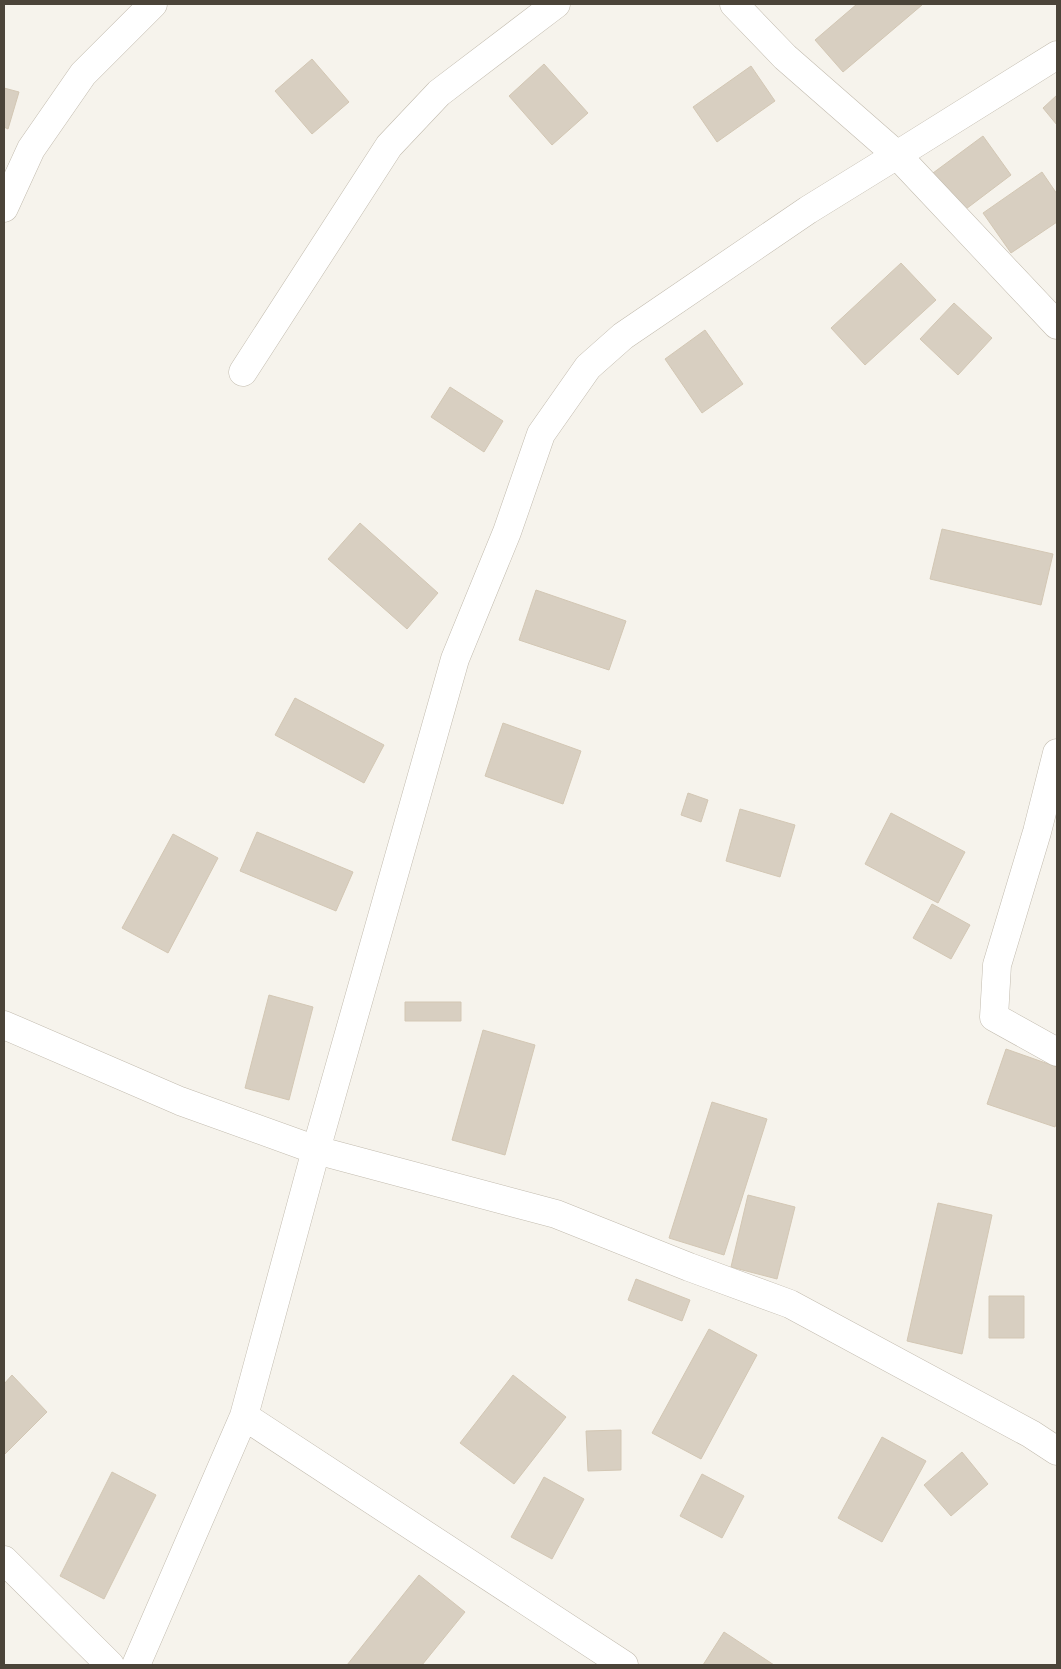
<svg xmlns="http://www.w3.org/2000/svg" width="1061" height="1669" viewBox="0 0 1061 1669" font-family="Inter,sans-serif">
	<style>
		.building { fill: #d8cfc1; stroke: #d3c7b4 }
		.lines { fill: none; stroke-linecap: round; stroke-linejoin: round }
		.minor-casing { stroke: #c2bbae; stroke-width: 29 }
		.minor { stroke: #fff; stroke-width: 28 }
	</style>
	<rect width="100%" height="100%" fill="#f6f3ec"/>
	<path class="building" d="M857,4L922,5L843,72L815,40Z
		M312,59L349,102L312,134L275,91Z
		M544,64L588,113L552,145L509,96Z
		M751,66L775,101L717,142L693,107Z
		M4,88L19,92L8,129L4,127Z
		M1057,95V125L1043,108Z
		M983,136L1011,175L962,212L933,173Z
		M1042,172L1057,194V222L1011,253L983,213Z
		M901,263L936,300L865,365L831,328Z
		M954,303L992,338L958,375L920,339Z
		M705,330L743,384L702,413L665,359Z
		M450,387L503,421L484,452L431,417Z
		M360,523L438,593L407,629L328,559Z
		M942,529L1053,554L1041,605L930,579Z
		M536,590L626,621L609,670L519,640Z
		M295,698L384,745L364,783L275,735Z
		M503,723L581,751L563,804L485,776Z
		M688,793L708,800L701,822L681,815Z
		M740,809L795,825L780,877L726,861Z
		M891,813L965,852L938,903L865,864Z
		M257,832L353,872L336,911L240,871Z
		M173,834L218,858L168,953L122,928Z
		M932,904L970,925L951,959L913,938Z
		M269,995L313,1007L289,1100L245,1088Z
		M405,1002H461V1021H405Z
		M483,1030L535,1045L505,1155L452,1140Z
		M1006,1049L1057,1067V1120L1055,1127L987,1104Z
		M712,1102L767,1119L724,1255L669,1238Z
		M748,1195L795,1207L777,1279L731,1267Z
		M938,1203L992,1215L962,1354L907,1341Z
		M636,1279L690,1300L682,1321L628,1300Z
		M989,1296H1024V1338H989Z
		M709,1329L757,1355L701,1459L652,1433Z
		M12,1375L47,1412L4,1455V1384Z
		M513,1375L566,1417L514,1484L460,1443Z
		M621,1430V1470L588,1471L586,1431Z
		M882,1437L926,1461L882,1542L838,1518Z
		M962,1452L988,1484L951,1516L924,1485Z
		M112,1472L156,1495L104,1599L60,1576Z
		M702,1474L744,1496L722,1538L680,1516Z
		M544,1477L584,1499L552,1559L511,1537Z
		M419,1575L465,1612L422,1665H347Z
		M724,1632L774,1665H703Z"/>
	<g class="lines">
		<g class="minor-casing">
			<path id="minor" d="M734,4L785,57L897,155L1057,325
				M4,208L31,149L83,74L153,4
				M243,372L389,146L439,93L556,4
				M1057,753L1037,832L997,965L994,1017L1057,1052
				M4,1025L180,1101L316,1150L556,1214L689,1267L790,1304L1031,1434L1057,1451
				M244,1416L624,1665
				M4,1560L110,1665
				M136,1665L244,1416L316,1150L455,659L507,532L541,434L588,367L623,336L808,210L897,155L1057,55"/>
		</g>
		<use href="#minor" class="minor"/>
	</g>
	<rect width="1061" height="1669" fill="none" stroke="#4b4439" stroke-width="10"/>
</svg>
